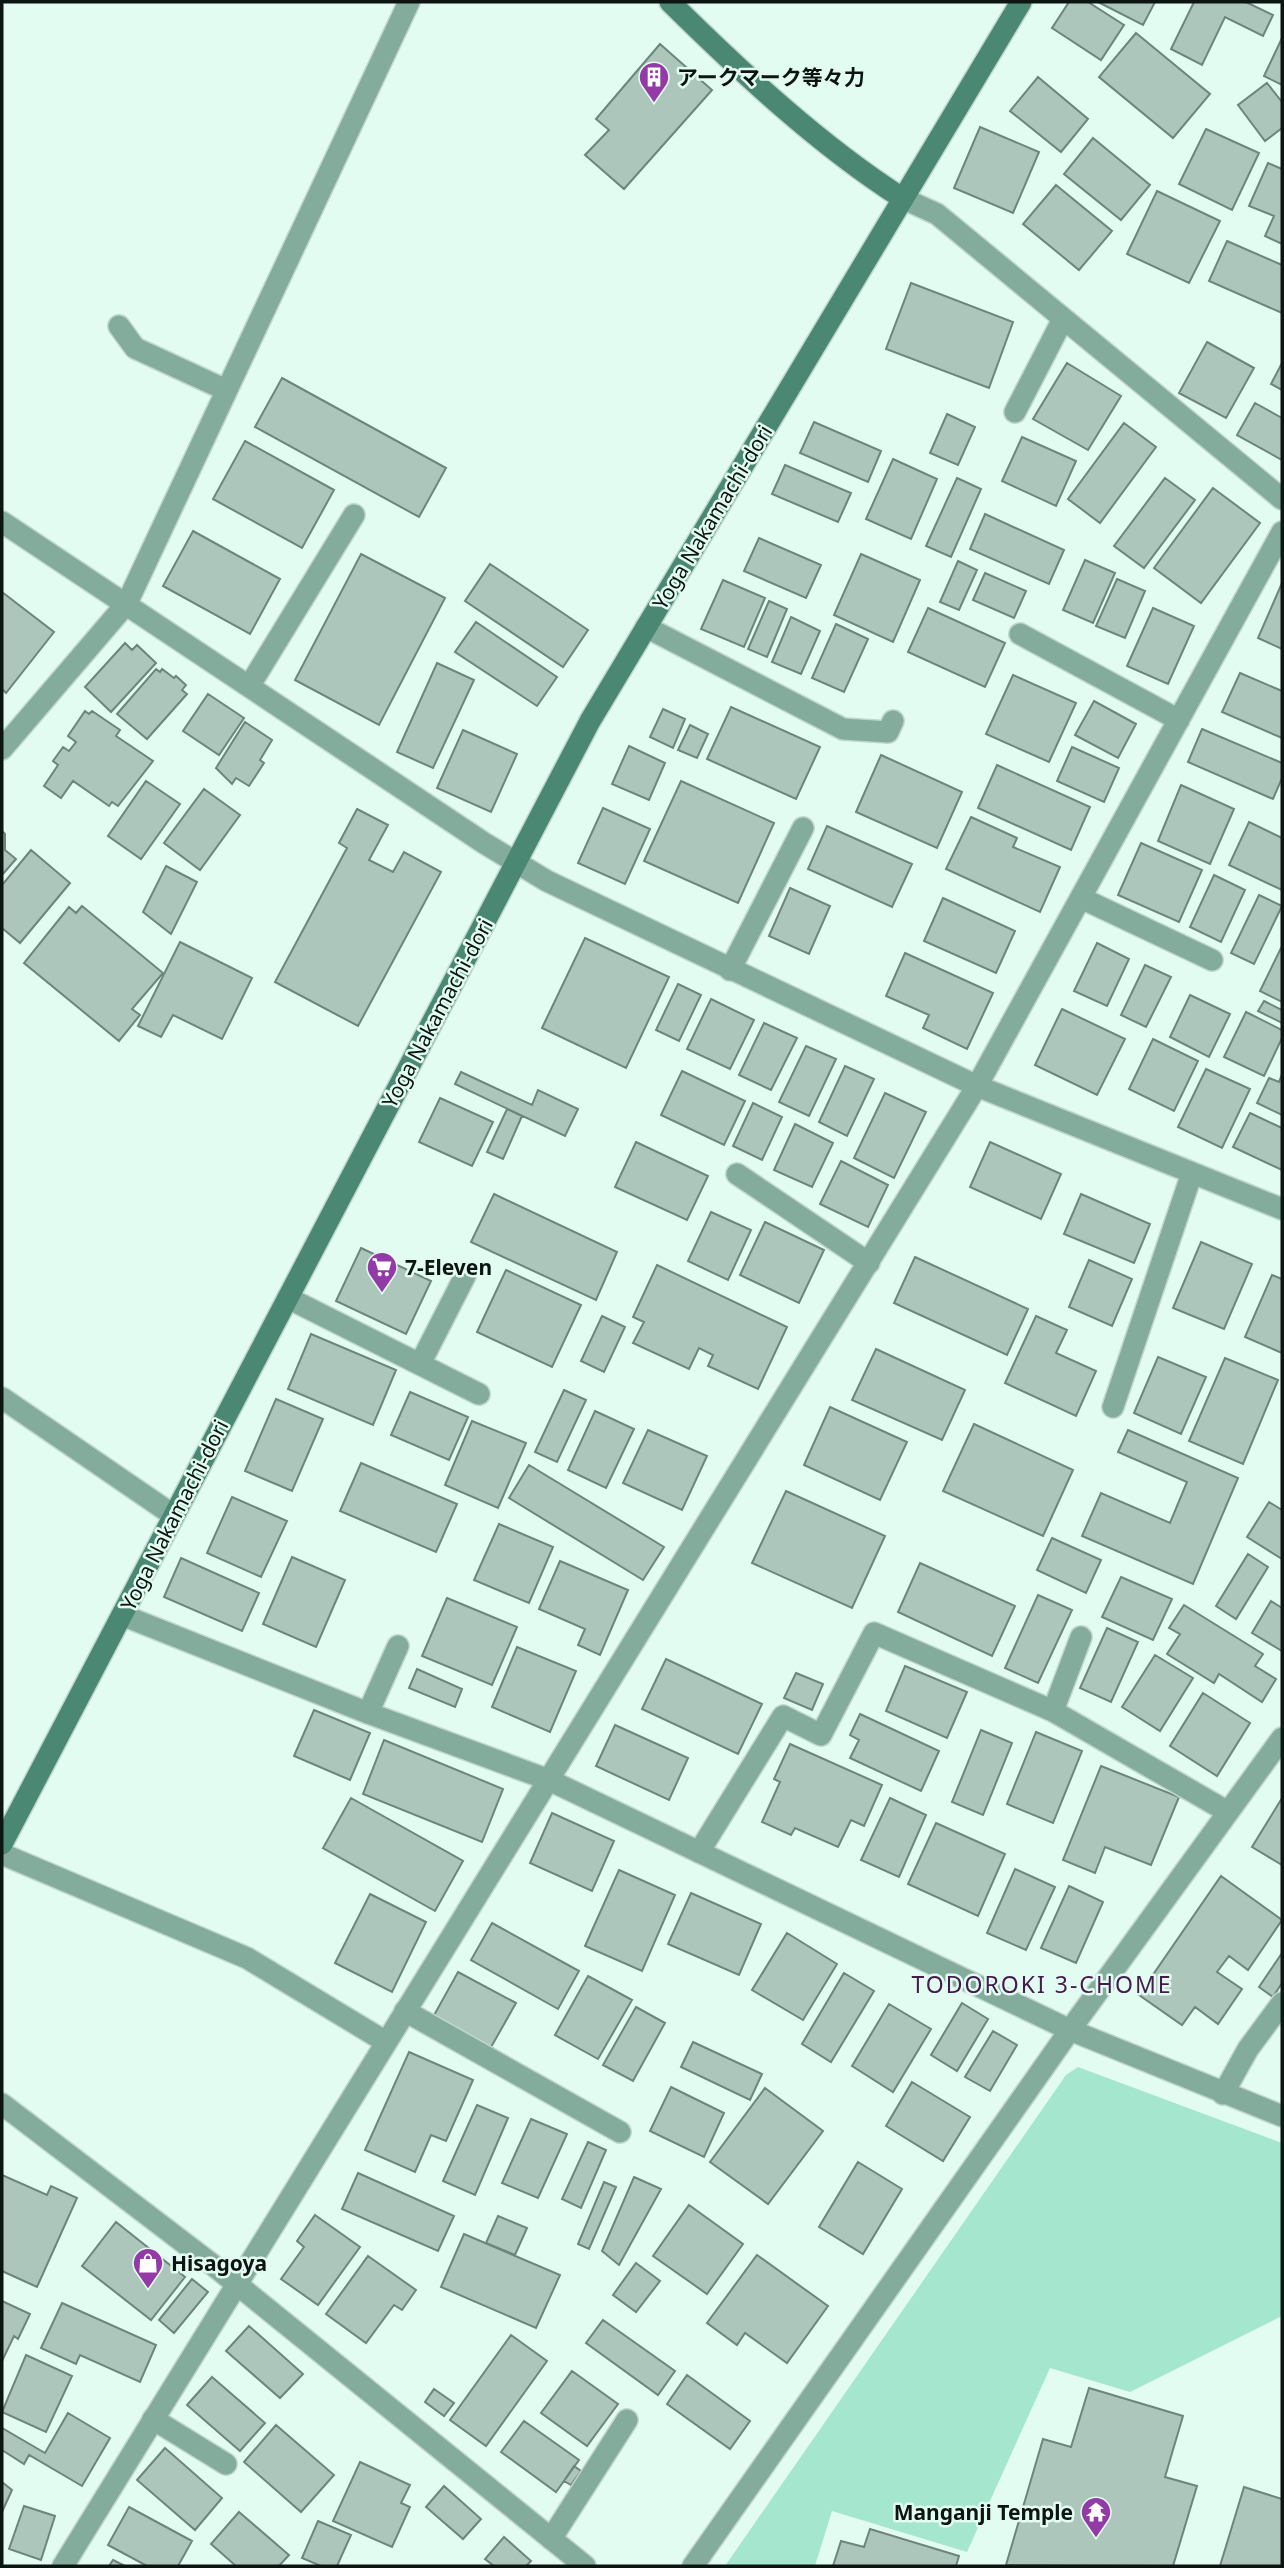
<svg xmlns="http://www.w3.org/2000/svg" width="1284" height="2568" viewBox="0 0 1284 2568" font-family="'Noto Sans','Noto Sans JP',sans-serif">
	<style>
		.green { fill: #a5e6ce }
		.building { fill: #adc6bc; stroke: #6d857c; stroke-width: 2 }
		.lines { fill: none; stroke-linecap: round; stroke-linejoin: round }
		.lane-casing { stroke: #c0d7ce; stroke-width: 24 }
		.street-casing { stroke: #c0d7ce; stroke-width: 24 }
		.secondary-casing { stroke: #c0d7ce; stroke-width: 24 }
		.lane { stroke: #84ac9d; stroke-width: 21 }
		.street { stroke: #84ac9d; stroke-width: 21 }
		.secondary { stroke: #4a8873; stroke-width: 21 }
		.labels { text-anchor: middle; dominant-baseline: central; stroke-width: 5; stroke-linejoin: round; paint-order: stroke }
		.poi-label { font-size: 21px; font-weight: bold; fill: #0c1512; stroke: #e2fcf2; text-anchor: start }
		.street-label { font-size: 21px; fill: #0c1512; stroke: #e2fcf2 }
		.neighbourhood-label { font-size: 23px; letter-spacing: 2px; fill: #451b4e; stroke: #e2fcf2 }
	</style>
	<rect width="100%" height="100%" fill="#e2fcf2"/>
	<path class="green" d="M1078,2067L1282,2143V2316L1130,2392L1050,2368L967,2552L832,2511L815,2566H725L1066,2075Z"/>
	<path class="building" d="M1069,2H1088L1124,25L1101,60L1052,28Z
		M1098,2H1155L1143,25Z
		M1194,2H1246L1273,15L1263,36L1225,17L1202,65L1171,49Z
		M1136,33L1210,94L1173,138L1099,77Z
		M1282,38V85L1264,76Z
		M660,44L712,90L624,189L585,155L609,130L596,119Z
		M1038,77L1088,119L1061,152L1010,111Z
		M1267,83L1282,102V128L1265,141L1238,105Z
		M980,127L1039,152L1013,213L954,188Z
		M1206,129L1259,153L1232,210L1179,184Z
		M1093,138L1150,185L1121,220L1064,174Z
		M1268,163L1282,169V244L1265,236L1274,216L1249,206Z
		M1056,185L1112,231L1079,270L1023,224Z
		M1157,191L1220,221L1189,283L1127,254Z
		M1227,241L1282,265V313L1209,281Z
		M911,283L1013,322L989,388L886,349Z
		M1207,342L1254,368L1226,418L1179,393Z
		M1067,363L1121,396L1088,450L1033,419Z
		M1282,363V390L1271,384Z
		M282,378L446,468L419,517L255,427Z
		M1255,403L1282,418V460L1237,435Z
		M947,414L975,427L958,465L930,453Z
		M814,422L881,451L868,482L800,453Z
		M1124,423L1156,447L1100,523L1068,499Z
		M1022,437L1076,461L1056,506L1002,481Z
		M245,441L334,490L302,548L213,499Z
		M893,459L937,479L911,539L866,519Z
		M785,465L851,493L838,522L772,494Z
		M957,478L981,489L951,557L926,546Z
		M1165,478L1195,500L1144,568L1114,546Z
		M1213,488L1260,523L1201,603L1154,568Z
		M985,514L1064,550L1049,584L970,549Z
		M193,531L280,579L250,634L163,586Z
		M759,538L821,565L806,598L744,571Z
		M361,554L445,598L379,725L295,680Z
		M861,554L920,580L893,642L834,615Z
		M1085,560L1115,573L1093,623L1063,610Z
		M958,561L977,570L959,610L940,602Z
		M490,564L588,630L563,667L465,601Z
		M985,573L1026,591L1014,618L973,600Z
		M1117,579L1145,591L1125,638L1096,626Z
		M723,580L765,598L744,647L701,629Z
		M1282,583V649L1258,638Z
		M2,592L54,632L6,693L2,689Z
		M769,601L787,609L767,657L748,649Z
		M928,608L1005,643L985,687L908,652Z
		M1153,608L1194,626L1168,684L1127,666Z
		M791,617L820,631L801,674L772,662Z
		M476,622L557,677L537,706L455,652Z
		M836,624L868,639L844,692L812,678Z
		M125,643L132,650L137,645L156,663L111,712L85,687Z
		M437,663L474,680L433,768L397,752Z
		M156,669L160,672L162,669L174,678L176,676L186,685L182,690L187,694L147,739L117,714Z
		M1240,673L1282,691V738L1222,712Z
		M1013,675L1076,703L1049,762L986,734Z
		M208,694L244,718L219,755L183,731Z
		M1094,701L1136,724L1118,758L1075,735Z
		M731,707L820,747L796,799L707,759Z
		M663,709L685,719L673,748L650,737Z
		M85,711L89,714L92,711L120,730L116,736L153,761L118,806L112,802L109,806L73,781L61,798L44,786L58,765L53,761L63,747L69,751L76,742L68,736Z
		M245,722L272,740L260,760L264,763L249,786L236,778L232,784L216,768Z
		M690,725L708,734L697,758L678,750Z
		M1202,729L1282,763V778L1273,799L1188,762Z
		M463,730L517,754L491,812L437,788Z
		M629,746L665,763L649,800L612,784Z
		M1072,747L1119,768L1104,802L1057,781Z
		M881,755L962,792L937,848L856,812Z
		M997,765L1090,807L1071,850L978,808Z
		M146,781L180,804L141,859L108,836Z
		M681,781L774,823L738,903L644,861Z
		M1181,785L1234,809L1210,864L1158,841Z
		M204,789L240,815L200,870L164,843Z
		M603,808L650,829L625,884L578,863Z
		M357,809L388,825L369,860L393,872L404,852L441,872L358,1026L275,982L347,848L339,843Z
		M971,817L1017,838L1013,847L1060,867L1040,912L946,869Z
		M1249,822L1282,838V890L1229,865Z
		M827,826L912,864L892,907L808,869Z
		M2,831L5,834V850L16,859L2,875Z
		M1141,843L1202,870L1179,922L1118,895Z
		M31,850L70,883L20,943L2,928V885Z
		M166,866L197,882L171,934L143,912Z
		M1214,875L1245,890L1221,942L1190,927Z
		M790,888L830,906L809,954L769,936Z
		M1259,895L1282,906L1254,964L1231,953Z
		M943,898L1015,931L996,973L924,941Z
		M82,906L163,973L132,1009L140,1015L119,1041L24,963L69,907L76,913Z
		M585,938L669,977L626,1068L542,1028Z
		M180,942L252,978L222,1039L173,1015L161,1037L138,1026Z
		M1097,943L1129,959L1107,1006L1074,991Z
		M1282,946V1002L1260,991Z
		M905,953L993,993L967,1049L923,1028L929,1015L886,996Z
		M1145,965L1171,977L1146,1027L1121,1015Z
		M678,984L701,995L679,1041L656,1030Z
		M1190,995L1230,1014L1209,1057L1170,1037Z
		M711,999L754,1020L730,1069L687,1049Z
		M1264,1001L1282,1010V1023L1258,1011Z
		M1062,1009L1125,1039L1097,1095L1035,1065Z
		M1246,1012L1282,1030V1038L1264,1076L1224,1057Z
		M764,1023L797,1038L771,1090L739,1075Z
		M1153,1039L1198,1061L1174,1111L1129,1089Z
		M806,1046L836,1059L809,1116L779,1102Z
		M845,1066L874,1079L847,1136L819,1122Z
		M1206,1069L1250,1089L1222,1148L1178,1127Z
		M682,1071L745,1101L724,1145L661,1115Z
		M461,1072L532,1105L538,1090L578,1109L565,1136L455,1084Z
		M1282,1074V1115L1257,1103L1269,1078L1279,1082Z
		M885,1093L926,1112L894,1178L854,1158Z
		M440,1098L493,1122L472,1166L419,1142Z
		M753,1103L782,1117L762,1160L733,1146Z
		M507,1109L522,1116L503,1159L487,1152Z
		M1250,1113L1282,1128V1170L1233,1147Z
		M795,1124L833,1143L812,1187L774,1170Z
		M636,1142L708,1176L687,1220L615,1187Z
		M990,1142L1061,1174L1041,1219L970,1187Z
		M841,1161L888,1185L868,1227L820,1204Z
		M494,1194L617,1252L596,1300L471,1242Z
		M1081,1194L1150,1224L1134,1263L1064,1234Z
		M711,1212L751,1230L728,1280L688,1261Z
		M765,1222L824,1250L799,1303L740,1275Z
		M1201,1242L1252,1264L1224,1329L1173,1308Z
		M361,1248L431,1281L406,1334L336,1301Z
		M915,1257L1028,1309L1007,1355L894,1303Z
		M1089,1260L1132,1279L1112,1326L1069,1307Z
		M657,1265L787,1327L758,1389L708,1366L713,1355L699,1348L689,1369L633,1343L644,1322L633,1317Z
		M506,1270L581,1305L552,1367L477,1332Z
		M1272,1275L1282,1279V1353L1245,1337Z
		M602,1316L625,1327L604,1372L581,1361Z
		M1036,1316L1067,1330L1056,1353L1096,1371L1076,1416L1005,1383Z
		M311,1334L396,1370L373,1425L288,1389Z
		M876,1349L965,1390L942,1440L852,1400Z
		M1158,1357L1206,1377L1181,1434L1134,1413Z
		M1225,1358L1278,1380L1243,1464L1189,1441Z
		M564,1390L586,1400L557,1462L535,1452Z
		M410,1392L468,1417L449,1460L391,1435Z
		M276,1399L323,1419L292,1491L245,1471Z
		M830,1407L907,1442L880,1500L804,1465Z
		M595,1411L634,1429L606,1488L568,1470Z
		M472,1421L526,1443L498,1508L445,1485Z
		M974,1424L1073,1470L1043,1536L943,1491Z
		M648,1430L707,1456L682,1510L623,1483Z
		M1128,1430L1238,1478L1193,1584L1082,1536L1101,1493L1170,1523L1187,1482L1118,1452Z
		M361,1463L457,1504L436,1552L340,1511Z
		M529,1465L664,1547L643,1580L509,1498Z
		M786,1491L885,1536L852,1608L752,1563Z
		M232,1497L287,1521L261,1577L207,1553Z
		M1269,1502L1282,1510V1559L1247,1537Z
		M499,1524L553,1547L529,1603L474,1580Z
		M1052,1538L1101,1560L1086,1593L1037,1570Z
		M1248,1554L1268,1567L1236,1619L1216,1606Z
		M292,1557L345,1580L316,1647L263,1624Z
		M181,1558L259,1593L242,1631L164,1597Z
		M560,1561L628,1590L600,1655L578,1645L585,1629L539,1609Z
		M920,1563L1015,1606L992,1656L898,1612Z
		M1121,1577L1172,1599L1153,1640L1102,1617Z
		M1038,1595L1072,1610L1038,1683L1005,1668Z
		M447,1598L517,1627L492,1685L422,1656Z
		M1271,1601L1282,1608V1651L1252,1633Z
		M1184,1605L1263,1654L1255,1666L1276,1679L1262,1702L1219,1674L1214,1683L1167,1654L1180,1634L1169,1628Z
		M1107,1628L1138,1642L1111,1702L1080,1688Z
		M517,1647L576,1671L550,1732L492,1707Z
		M1155,1655L1193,1678L1160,1731L1122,1707Z
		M666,1659L762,1704L738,1754L642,1709Z
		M905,1666L967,1692L947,1738L886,1711Z
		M417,1669L462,1689L455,1707L409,1688Z
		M796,1673L823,1684L812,1710L784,1698Z
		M1203,1693L1250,1723L1217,1776L1170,1746Z
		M314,1710L370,1733L350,1780L294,1756Z
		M860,1714L939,1751L921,1791L850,1758L859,1740L850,1735Z
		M615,1725L688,1758L669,1800L596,1766Z
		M981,1730L1012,1743L983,1815L952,1802Z
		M1036,1732L1082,1751L1053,1823L1007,1804Z
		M384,1740L503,1789L482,1842L363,1794Z
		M790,1744L882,1785L864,1826L851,1820L838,1847L795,1828L791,1835L762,1822L780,1782L774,1779Z
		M1101,1766L1179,1797L1151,1865L1105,1847L1095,1873L1063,1860Z
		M351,1798L463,1861L435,1911L323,1848Z
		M890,1798L926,1815L899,1877L861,1860Z
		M1282,1798V1865L1252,1847Z
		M552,1813L614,1841L592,1891L530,1863Z
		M936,1823L1005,1854L978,1916L908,1884Z
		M1015,1869L1055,1887L1026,1950L987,1933Z
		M619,1870L675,1895L642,1971L585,1946Z
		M1221,1876L1282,1920L1248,1970L1229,1956L1217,1972L1242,1989L1218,2024L1195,2007L1182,2025L1139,1995Z
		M1069,1886L1103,1902L1076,1963L1041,1948Z
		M691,1893L761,1924L739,1975L668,1944Z
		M370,1894L426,1922L392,1992L335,1963Z
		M492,1923L579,1971L558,2009L471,1960Z
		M787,1933L837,1964L803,2020L752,1990Z
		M1282,1953V1983L1273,1997L1259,1987Z
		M458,1972L516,2003L490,2049L433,2017Z
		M844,1973L874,1991L831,2062L802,2044Z
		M588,1976L632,2000L598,2059L555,2035Z
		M962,2003L988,2019L957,2071L931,2055Z
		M889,2004L931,2029L893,2092L852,2066Z
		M636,2007L665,2023L633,2081L603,2065Z
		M993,2031L1017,2045L990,2091L965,2077Z
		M693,2042L762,2074L750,2100L681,2067Z
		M409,2052L473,2080L446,2141L431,2135L415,2172L365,2150Z
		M912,2082L970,2117L943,2161L886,2126Z
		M671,2087L724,2113L704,2157L650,2131Z
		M765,2088L823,2131L768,2204L710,2162Z
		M477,2105L508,2118L475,2195L443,2181Z
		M531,2119L567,2134L538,2198L502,2183Z
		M588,2142L606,2150L581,2208L562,2199Z
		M858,2162L902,2189L863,2254L819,2227Z
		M358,2173L454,2216L438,2251L342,2209Z
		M2,2175L47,2195L51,2186L77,2198L37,2287L2,2271Z
		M634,2177L661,2189L619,2265L602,2251Z
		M604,2182L616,2187L589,2249L578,2244Z
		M689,2205L743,2244L707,2294L653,2256Z
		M315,2215L360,2247L318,2305L281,2279L304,2247L297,2241Z
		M498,2216L527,2228L515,2255L486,2243Z
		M116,2222L185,2277L151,2320L82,2266Z
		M464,2234L560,2275L536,2328L441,2287Z
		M757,2255L828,2306L787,2363L745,2333L737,2345L707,2323Z
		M368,2256L416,2290L402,2310L394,2305L366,2343L326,2314Z
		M636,2263L660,2281L636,2312L613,2295Z
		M192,2279L208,2292L174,2333L159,2320Z
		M2,2301L30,2314L18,2339L14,2336L2,2361Z
		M62,2303L156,2345L140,2382L80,2355L76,2364L41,2348Z
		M603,2320L675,2371L658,2395L586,2343Z
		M249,2326L303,2374L280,2398L226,2351Z
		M511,2335L547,2361L486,2446L450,2420Z
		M26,2355L72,2376L46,2432L2,2412Z
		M572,2371L618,2404L587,2446L541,2413Z
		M687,2375L750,2421L730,2449L667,2404Z
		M212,2377L265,2423L240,2451L187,2405Z
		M1089,2388L1183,2416L1165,2477L1197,2486L1173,2566L1006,2565L1043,2439L1071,2447Z
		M434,2389L454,2403L444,2416L425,2402Z
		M68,2413L110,2438L82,2486L29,2455L24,2464L2,2450V2428L45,2453Z
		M524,2421L579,2460L556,2492L501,2452Z
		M276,2425L334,2475L301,2512L244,2462Z
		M165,2448L222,2498L195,2530L137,2480Z
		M360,2462L410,2485L401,2503L410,2507L392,2547L333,2521Z
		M574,2466L581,2471L571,2485L564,2481Z
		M2,2482L12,2490L2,2512Z
		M444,2486L481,2519L463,2539L426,2507Z
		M1244,2487L1282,2499V2566H1220Z
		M24,2506L55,2516L41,2560L9,2549Z
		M129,2507L192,2541L178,2566H147L108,2545Z
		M239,2512L289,2555L279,2566H236L211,2544Z
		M318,2521L351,2535L337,2566H321L302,2558Z
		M870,2529L959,2556L956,2566H833L841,2541L864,2547Z
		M504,2537L531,2561L526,2566H494L485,2559Z
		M113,2560L125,2566H109Z"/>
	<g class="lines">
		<g class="lane-casing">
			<path id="lane" d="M119,326L135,348L226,390
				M1015,412L1063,319
				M646,627L843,729L888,732L893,721
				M250,685L354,515
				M1081,898L1212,960
				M730,970L803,828
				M737,1174L869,1263
				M288,1298L479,1394
				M420,1364L465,1276
				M1113,1407L1192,1173
				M1053,1711L1081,1637
				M368,1713L398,1646
				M699,1852L783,1716L821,1735L874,1633L1053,1711L1228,1812
				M2,1854L247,1958L386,2042
				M405,2011L620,2132
				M1223,2094L1248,2049L1282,2003
				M153,2419L226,2464
				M551,2539L627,2420"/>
		</g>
		<g class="street-casing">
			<path id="street" d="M902,198L937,214L1282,499
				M2,522L484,843L547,881L977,1086L1282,1209
				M1020,634L1179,720
				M2,749L127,603L409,2
				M2,1398L173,1515
				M122,1615L368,1713L549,1780L1070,2030L1282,2116
				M2,2104L213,2265L585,2566
				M63,2566L977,1086L1282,532
				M693,2566L1070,2030L1282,1738"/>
		</g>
		<g class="secondary-casing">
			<path id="secondary" d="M670,2C740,71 819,145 902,198
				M2,1844L590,721L1021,2"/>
		</g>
		<use href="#lane" class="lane"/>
		<use href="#street" class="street"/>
		<use href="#secondary" class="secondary"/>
	</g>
	<defs>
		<g id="building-pin" transform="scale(1.575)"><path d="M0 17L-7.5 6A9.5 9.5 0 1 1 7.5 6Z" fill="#933aa6" stroke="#e2fcf2"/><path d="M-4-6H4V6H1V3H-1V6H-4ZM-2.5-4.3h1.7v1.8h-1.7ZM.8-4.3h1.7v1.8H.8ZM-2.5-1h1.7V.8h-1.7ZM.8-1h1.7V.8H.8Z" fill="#fff"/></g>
		<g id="supermarket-pin" transform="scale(1.575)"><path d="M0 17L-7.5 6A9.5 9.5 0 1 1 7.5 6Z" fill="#933aa6" stroke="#e2fcf2"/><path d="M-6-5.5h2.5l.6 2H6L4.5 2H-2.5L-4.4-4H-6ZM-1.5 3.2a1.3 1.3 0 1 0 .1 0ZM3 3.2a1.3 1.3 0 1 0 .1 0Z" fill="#fff"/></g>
		<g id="shop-pin" transform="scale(1.575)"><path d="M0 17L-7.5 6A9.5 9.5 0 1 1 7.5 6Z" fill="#933aa6" stroke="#e2fcf2"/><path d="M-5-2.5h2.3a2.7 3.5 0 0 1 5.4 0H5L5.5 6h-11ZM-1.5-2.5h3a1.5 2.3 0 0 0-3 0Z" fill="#fff"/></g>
		<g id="temple-pin" transform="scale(1.575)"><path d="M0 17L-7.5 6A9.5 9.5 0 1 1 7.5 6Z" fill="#933aa6" stroke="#e2fcf2"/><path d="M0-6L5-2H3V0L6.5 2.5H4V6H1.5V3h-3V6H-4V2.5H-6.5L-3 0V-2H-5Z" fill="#fff"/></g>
	</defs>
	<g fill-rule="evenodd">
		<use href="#building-pin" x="654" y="77"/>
		<use href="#supermarket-pin" x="382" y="1267"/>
		<use href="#shop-pin" x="148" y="2263"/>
		<use href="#temple-pin" x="1096" y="2512"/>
	</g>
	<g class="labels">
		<g class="poi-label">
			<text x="677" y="77">アークマーク等々力</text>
			<text x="405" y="1267">7-Eleven</text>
			<text x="171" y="2263">Hisagoya</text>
			<text x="1073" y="2512" text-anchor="end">Manganji Temple</text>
		</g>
		<g class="street-label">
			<text transform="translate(712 517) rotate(-59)">Yoga Nakamachi-dori</text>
			<text transform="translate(437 1013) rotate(-62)">Yoga Nakamachi-dori</text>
			<text transform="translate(174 1515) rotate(-63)">Yoga Nakamachi-dori</text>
		</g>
		<g class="neighbourhood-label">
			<text x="1042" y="1984">TODOROKI 3-CHOME</text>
		</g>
	</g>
	<rect width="1284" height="2568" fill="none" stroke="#0c1512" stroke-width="7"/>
</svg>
